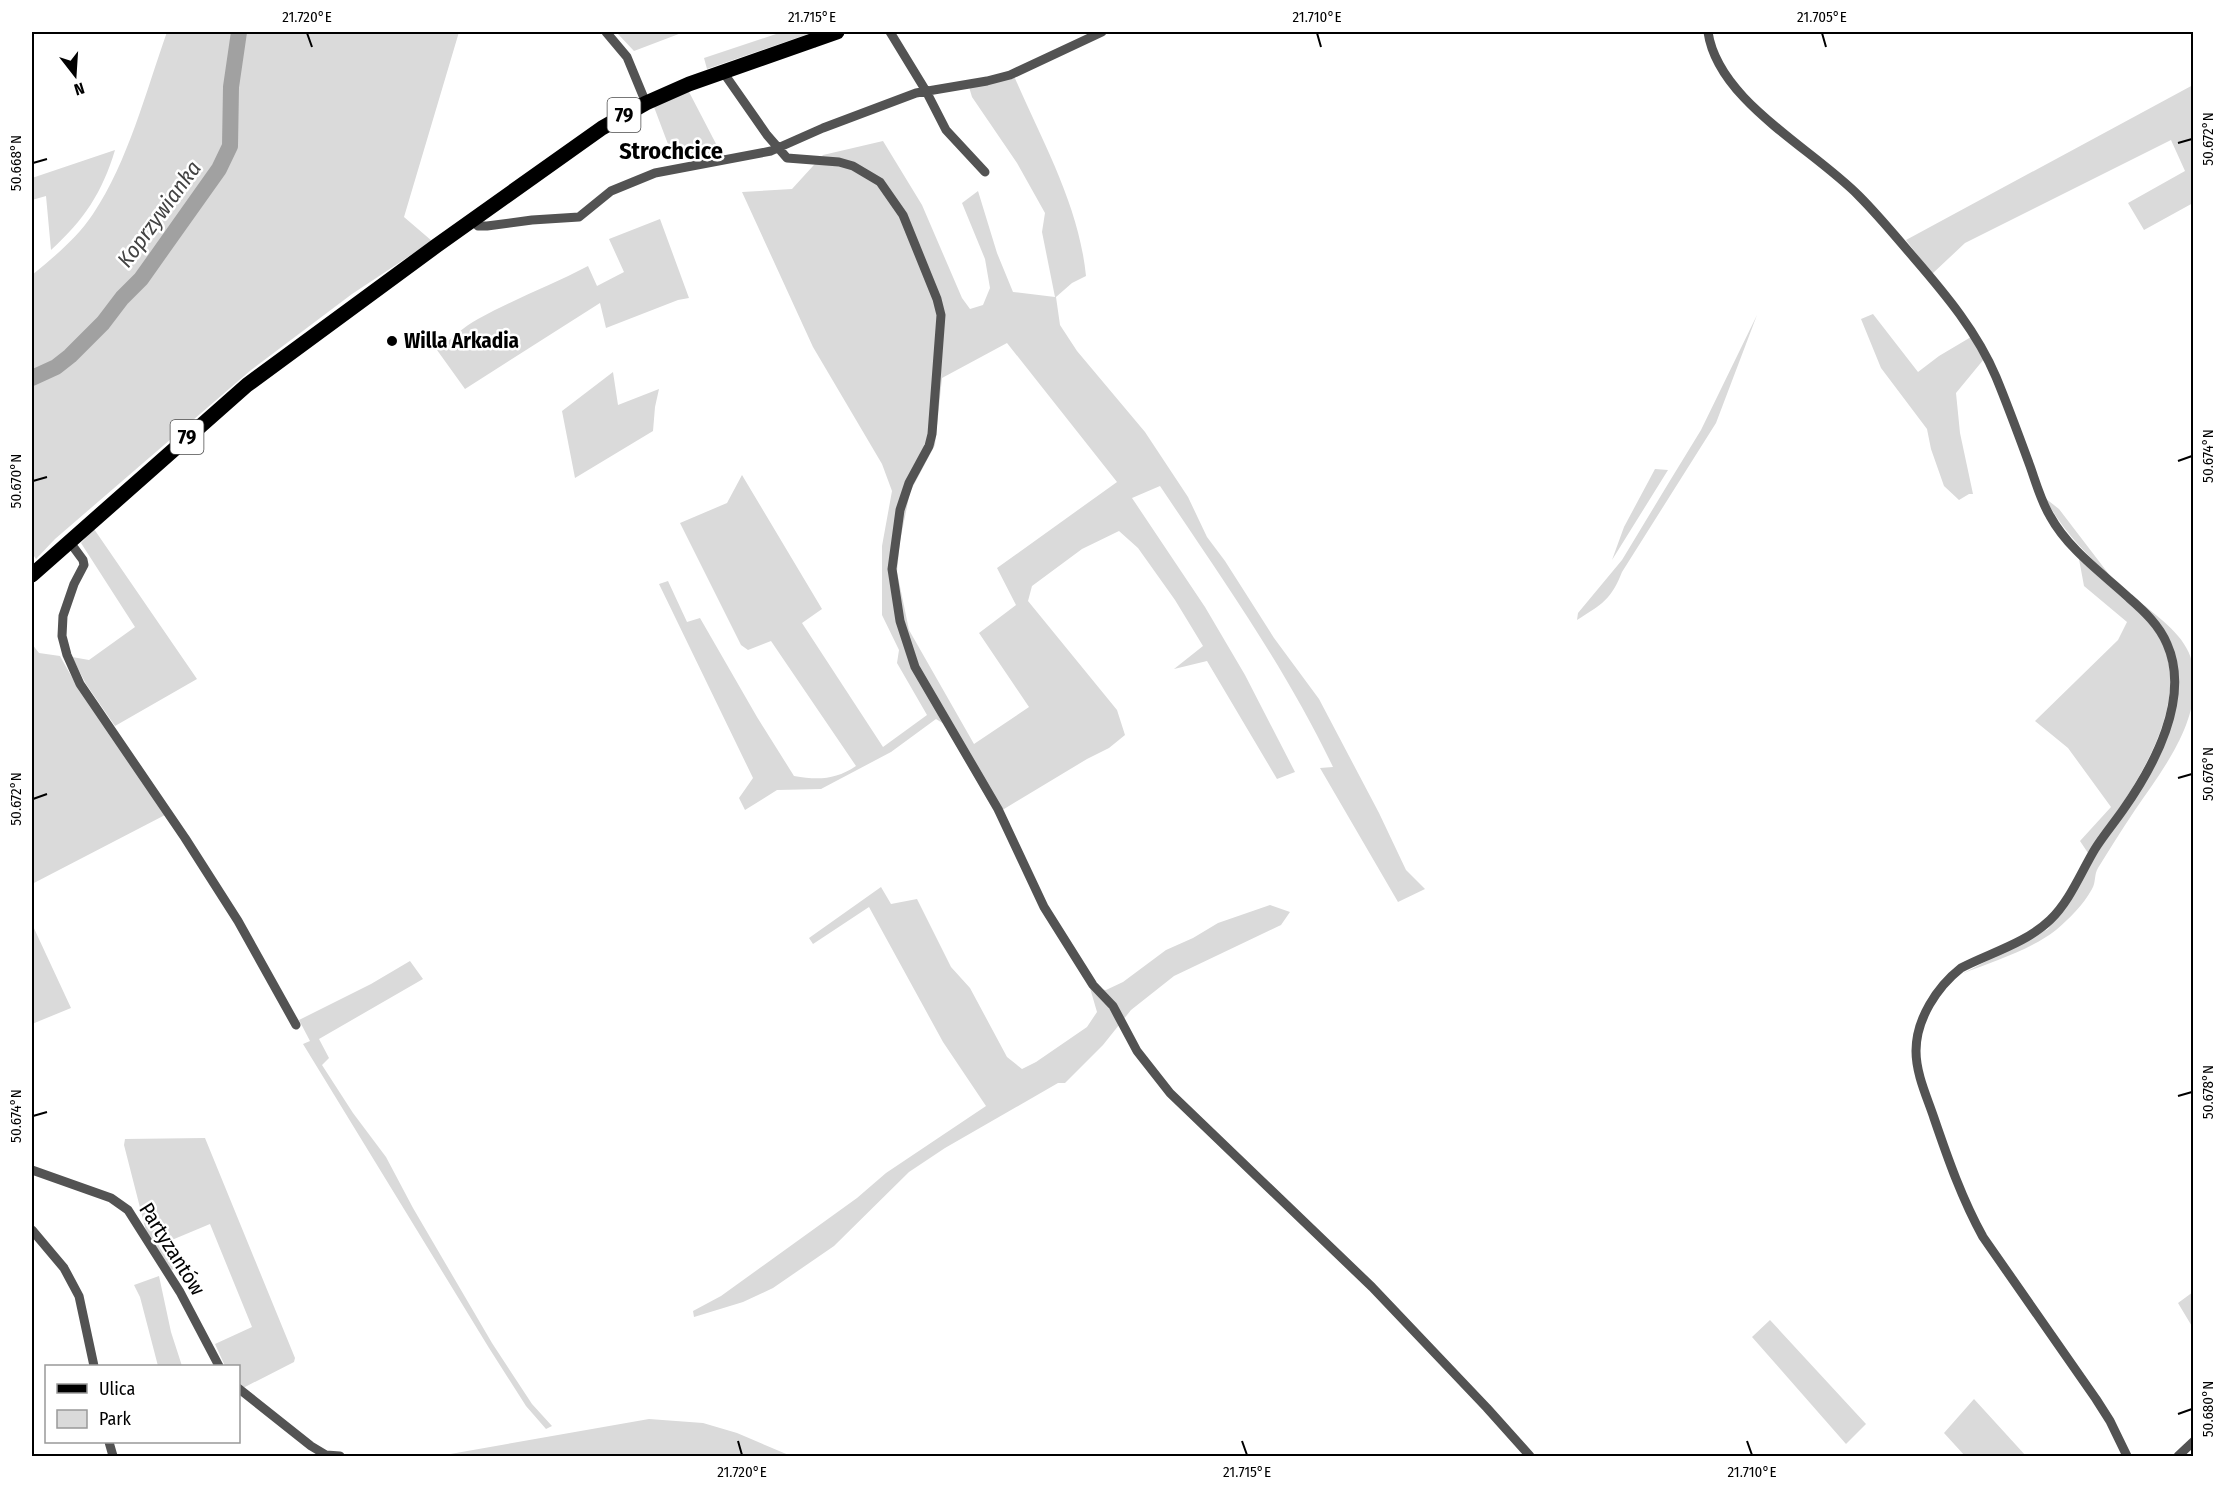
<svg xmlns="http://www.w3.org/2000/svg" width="2225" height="1488" viewBox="0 0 2225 1488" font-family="'Fira Sans Condensed',sans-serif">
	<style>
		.green { fill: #dadada; fill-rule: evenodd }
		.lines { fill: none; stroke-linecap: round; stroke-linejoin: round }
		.river { stroke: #a1a1a1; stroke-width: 16 }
		.minor { stroke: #535353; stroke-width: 9 }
		.primary { stroke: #000; stroke-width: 15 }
		.ticks { fill: none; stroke: #000; stroke-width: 2 }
		.poi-dot { fill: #000; stroke: #fff; stroke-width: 2 }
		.labels { text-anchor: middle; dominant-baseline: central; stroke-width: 5; stroke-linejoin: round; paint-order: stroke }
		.shield { fill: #fff; stroke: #4c4c4c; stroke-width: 1.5 }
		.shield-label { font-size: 20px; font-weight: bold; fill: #000 }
		.poi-label { font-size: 21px; font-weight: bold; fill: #000; stroke: #fff; text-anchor: start }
		.street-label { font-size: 21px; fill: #000; stroke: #fff }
		.water-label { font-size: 22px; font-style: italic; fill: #424242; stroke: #fff }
		.quarter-label { font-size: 24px; font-weight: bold; fill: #000; stroke: #fff }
		.neatline { fill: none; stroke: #000; stroke-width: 2 }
		.ticks-label { font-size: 15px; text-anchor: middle; fill: #000 }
	</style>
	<rect width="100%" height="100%" fill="#fff"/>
	<path class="green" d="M167,32H459L404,217L432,241L352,294L251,370L55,539L36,559L32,553V275C54,257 77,238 93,214C128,162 146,91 167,32Z
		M621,32H684L634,51L618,34Z
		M782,32H814L707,69L704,58Z
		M1014,76C1042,141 1079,205 1086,276L1072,283L1056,297L1060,325L1077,351L1145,432L1188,497L1207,537L1225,561L1274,638L1319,699L1379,813L1406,870L1425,889L1398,902L1320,768L1333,767C1285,667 1221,577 1160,486L1132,498L1205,607L1245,675L1295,772L1277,779L1207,661L1174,669L1203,646L1175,600L1138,548L1119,531L1082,549L1032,586L1028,601L1117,710L1125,735L1109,748L1087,759L1004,809L995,813L944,724L936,719L891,752L821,789L777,790L745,810L739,798L753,778L659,584L668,581L687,622L700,618L757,717L794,776C818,780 835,780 856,766L771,641L748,650L741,645L680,523L727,503L742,475L822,609L802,623L883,747L927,715L897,663L899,650L882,615V546L892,491L882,464L813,347L742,192L792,189L823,155L883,141L922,205L962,298L970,309L983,305L990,288L985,259L962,203L978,191L997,253L1013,292L1055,297L1042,232L1045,213L1017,163L972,97L969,87ZM1007,343L1117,482L997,568L1016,605L979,633L1029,707L974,744L909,630L897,572L900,541L910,492L935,445L942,378Z
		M2193,85V203L2144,230L2128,203L2185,171L2171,140L1965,243L1932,274L1906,240Z
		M688,90L726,163L695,168L692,158L674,160L654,107Z
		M115,150C102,193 84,220 51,250L46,196L32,200V178Z
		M660,219L689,298L678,300L606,328L600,303L465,389L437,350C450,340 463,327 478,319C514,299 552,285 588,266L597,286L624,272L609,239Z
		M1873,314L1918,372L1939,356L1971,337L1984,359L1956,393L1960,433L1973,494H1969L1959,500L1944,486L1931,449L1927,429L1881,368L1861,319Z
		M1757,315L1716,423L1622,572C1611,600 1602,604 1577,620L1578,613L1622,560L1671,479L1701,430Z
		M613,372L618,405L659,389L655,407L653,431L575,478L562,411Z
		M1655,469L1668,470L1612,560L1624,527Z
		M2045,498L2059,509L2111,577C2084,552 2063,531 2045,498Z
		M94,529L197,679L115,726L86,684L72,657L89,660L135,627L81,543Z
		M2079,559C2096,574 2113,590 2130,605C2135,610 2142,614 2147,620C2210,689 2130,794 2088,853L2080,841L2111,807L2068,748L2035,721L2118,640L2127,622L2084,586Z
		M2144,605C2164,622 2189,639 2193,667C2202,721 2163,769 2135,810C2122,829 2110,849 2098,868C2094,874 2096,883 2092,889C2084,904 2069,919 2056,930C2029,951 1993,961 1962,974L2048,929L2065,907L2103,844L2128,810L2177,697L2168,638Z
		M32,644L39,653L60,656L74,681L165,815L32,884Z
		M881,887L891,904L917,899L951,967L970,988L1007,1057L1022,1069L1036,1062L1087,1027L1097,1012L1090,988L1106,990L1123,982L1166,950L1193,938L1218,923L1270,905L1290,912L1281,925L1174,976L1131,1010L1103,1045L1065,1083H1058L945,1148L909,1172L834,1246L773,1288L743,1302L694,1317L693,1311L721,1296L857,1198L886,1173L986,1106L943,1042L869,907L813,944L809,938Z
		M32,924L71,1008L32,1024Z
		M410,961L423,979L319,1039L329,1058L322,1065L353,1113L386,1157L413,1208L492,1343L532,1404L552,1426L546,1429L526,1406L489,1348L303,1044L310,1041L299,1020L371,984Z
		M205,1138L295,1358L294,1362L243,1388L239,1384L238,1366H225L215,1344L252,1327L210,1224L167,1242L179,1268L171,1270L146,1231L124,1145L125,1139Z
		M159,1276L171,1332L182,1366H158L140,1297L134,1285Z
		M2193,1292H2194L2193,1328L2178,1303Z
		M1770,1320L1866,1424L1846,1444L1752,1337Z
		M1974,1399L2026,1456H1965L1944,1433Z
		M649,1419L703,1423L737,1433L791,1456H439Z"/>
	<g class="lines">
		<path class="river" d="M32,378L56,367L70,356L103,323L122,298L141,279L219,169L230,146L231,87L239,32"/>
		<path class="minor" d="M606,32L627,57L646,103
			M890,32L926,91L946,130L985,172
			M1708,32C1718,101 1812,148 1859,196C1879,216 1896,237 1915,259C1946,295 1977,332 1996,377C2008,406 2019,436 2030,466C2036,483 2041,501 2050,516C2068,549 2102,573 2129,598C2144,611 2159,625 2167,644C2191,698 2154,766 2123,810C2114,823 2103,836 2095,849C2081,872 2070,901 2050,920C2026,943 1990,953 1961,968C1937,987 1916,1019 1916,1051C1916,1074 1927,1097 1934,1118C1948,1159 1962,1199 1983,1237L2096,1399L2110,1421L2127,1456
			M723,72L767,135L787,158L839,162L853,166L880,182L903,215L937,299L941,315L932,434L929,446L909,483L900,510L892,569L900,621L915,667L998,809L1044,907L1093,985L1113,1006L1137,1051L1170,1093L1372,1287L1487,1408L1530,1456
			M472,220L478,226H487L532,220L579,217L611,191L655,173L771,151L823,128L916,93L987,81L1010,75L1102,32
			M69,541L83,560L84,565L74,584L63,616L62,636L67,655L80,684L185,838L238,921L296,1025
			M32,1170L111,1198L128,1210L180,1292L219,1366
			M32,1230L64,1268L79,1296L94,1366
			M238,1388L311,1446L326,1455L340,1456
			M109,1442L113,1456
			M2178,1456L2194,1441"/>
		<path class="primary" d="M32,575L247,385L436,246L602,128L646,103L689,84L837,32"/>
	</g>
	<path class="ticks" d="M307,33L312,47M812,33L816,47M1317,33L1321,47M1822,33L1826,47M2178,143L2192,139M33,163L47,159M2178,461L2192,456M33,481L47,477M2178,778L2192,774M33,799L47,794M2178,1096L2192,1092M33,1116L47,1112M2178,1414L2192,1409M738,1441L742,1455M1242,1441L1247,1455M1747,1441L1752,1455"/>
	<circle class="poi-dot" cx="392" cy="341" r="6"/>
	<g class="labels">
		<g class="shield">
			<rect x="607.5" y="98" width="33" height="34" rx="4.5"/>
			<rect x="170.5" y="420" width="33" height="34" rx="4.5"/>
		</g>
		<g class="shield-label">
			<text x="624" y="115">79</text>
			<text x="187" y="437">79</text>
		</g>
		<g class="poi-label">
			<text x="404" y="341">Willa Arkadia</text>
		</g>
		<g class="street-label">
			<text transform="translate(172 1249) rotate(58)">Partyzantów</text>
		</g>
		<g class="water-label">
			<text transform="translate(159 214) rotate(-54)">Koprzywianka</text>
		</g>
		<g class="quarter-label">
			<text x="671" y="151">Strochcice</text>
		</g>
	</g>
	<rect width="2225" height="1488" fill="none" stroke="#ffffff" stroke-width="66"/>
	<rect x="45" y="1365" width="195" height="78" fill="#ffffff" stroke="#999999" stroke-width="1.5"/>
	<rect x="57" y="1384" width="30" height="9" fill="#000000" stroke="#999999" stroke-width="1.5"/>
	<text x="99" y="1395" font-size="18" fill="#000000">Ulica</text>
	<rect x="57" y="1410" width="30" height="18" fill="#dadada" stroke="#999999" stroke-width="1.5"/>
	<text x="99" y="1425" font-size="18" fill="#000000">Park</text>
	<g transform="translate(75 75) rotate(163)" stroke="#ffffff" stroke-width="4.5" paint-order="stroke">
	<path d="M0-4.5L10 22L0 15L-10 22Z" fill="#000000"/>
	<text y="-9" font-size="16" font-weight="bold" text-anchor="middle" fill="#000000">N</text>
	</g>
	<rect x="33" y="33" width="2159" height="1422" class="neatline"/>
	<g class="ticks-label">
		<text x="307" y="22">21.720°E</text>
		<text x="812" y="22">21.715°E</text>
		<text x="1317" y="22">21.710°E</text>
		<text x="1822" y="22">21.705°E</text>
		<text transform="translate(2208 139) rotate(-90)" y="5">50.672°N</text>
		<text transform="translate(16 163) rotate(-90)" y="5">50.668°N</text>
		<text transform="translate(2208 456) rotate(-90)" y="5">50.674°N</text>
		<text transform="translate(16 481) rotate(-90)" y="5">50.670°N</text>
		<text transform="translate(2208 774) rotate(-90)" y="5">50.676°N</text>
		<text transform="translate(16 799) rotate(-90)" y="5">50.672°N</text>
		<text transform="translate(2208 1092) rotate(-90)" y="5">50.678°N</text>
		<text transform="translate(16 1116) rotate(-90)" y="5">50.674°N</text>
		<text transform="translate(2208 1409) rotate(-90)" y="5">50.680°N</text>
		<text x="742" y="1477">21.720°E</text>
		<text x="1247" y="1477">21.715°E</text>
		<text x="1752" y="1477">21.710°E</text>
	</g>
</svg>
